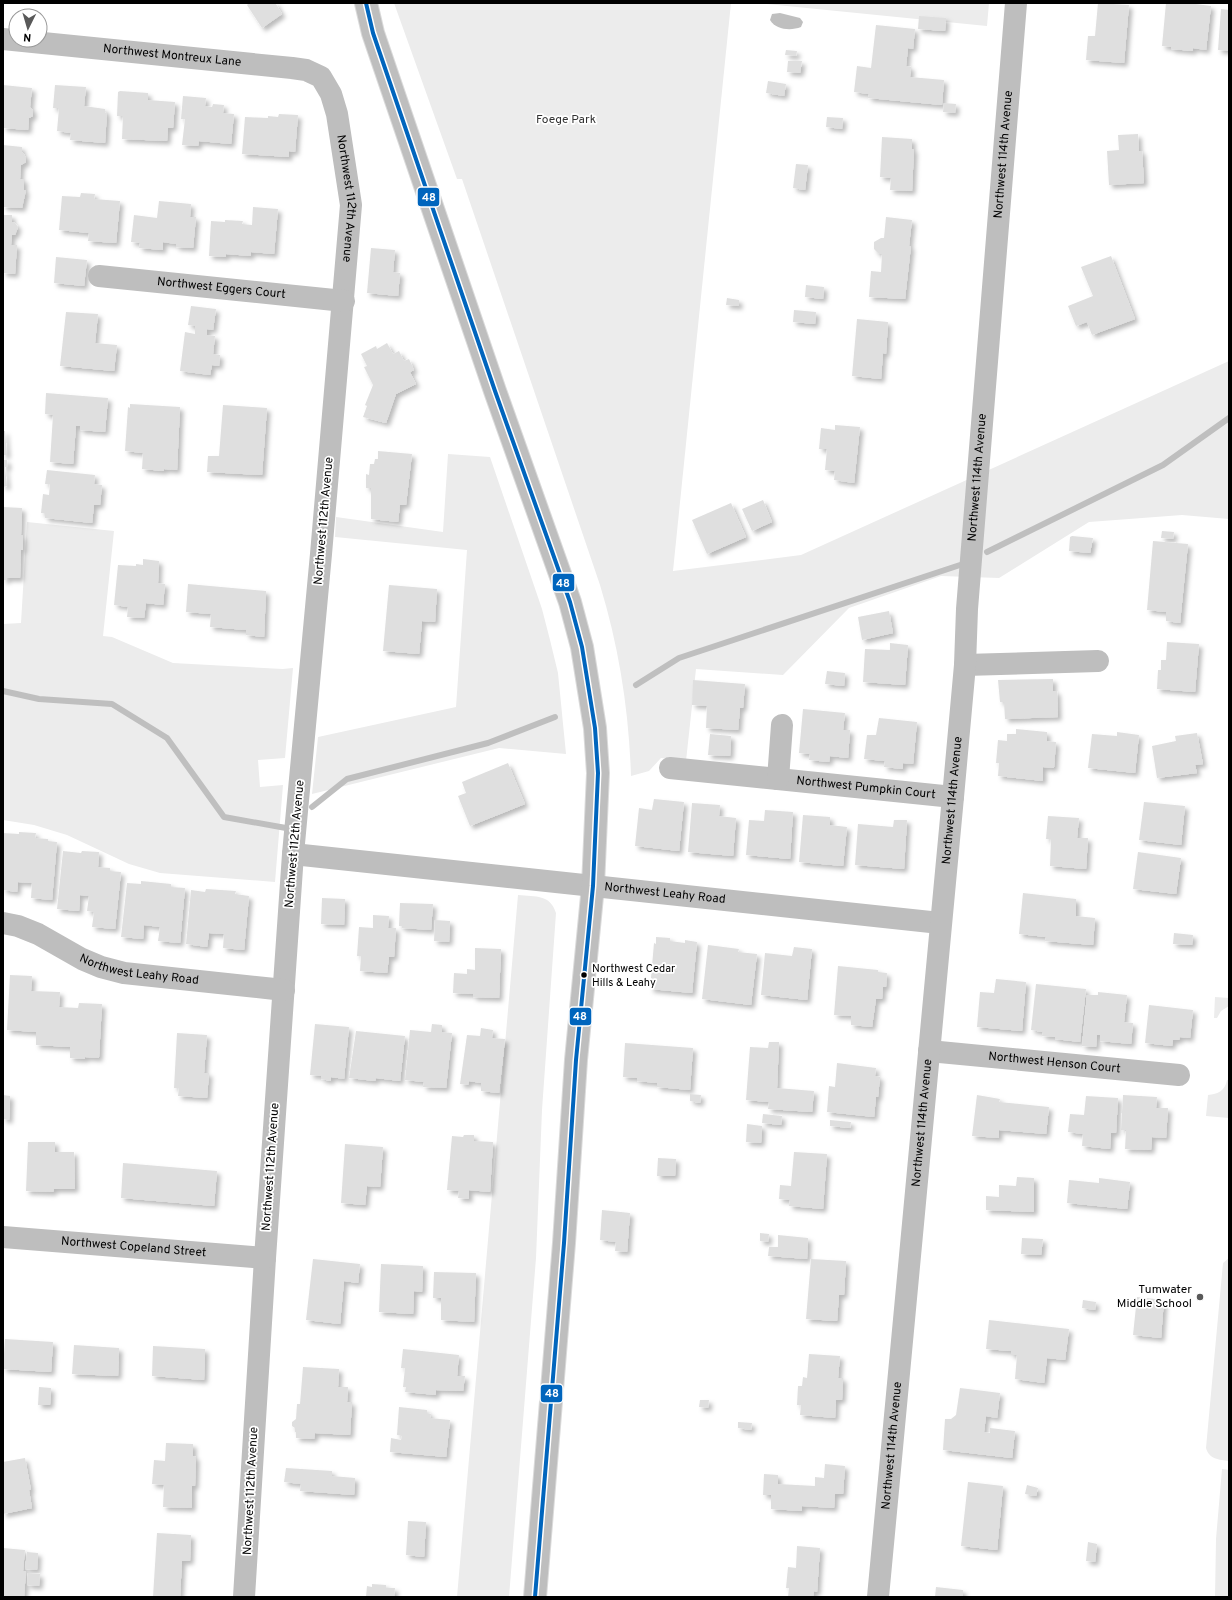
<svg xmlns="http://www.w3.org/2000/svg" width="1232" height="1600" viewBox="0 0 1232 1600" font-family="Overpass,sans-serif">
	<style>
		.green { fill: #ececec }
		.water { fill: #bfbfbf }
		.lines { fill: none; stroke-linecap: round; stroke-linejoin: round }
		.stream { stroke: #bfbfbf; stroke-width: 6 }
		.building { fill: #dfdfdf; filter: url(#shadow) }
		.major-casing { stroke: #dbdbdb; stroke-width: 24 }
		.minor { stroke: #bebebe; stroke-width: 22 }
		.major { stroke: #bebebe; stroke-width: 22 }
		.bus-1-casing { stroke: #fff; stroke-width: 7 }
		.bus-1 { stroke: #0065bd; stroke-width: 4 }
		.bus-dot { fill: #000; stroke: #fff; stroke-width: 1.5 }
		.poi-dot { fill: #595959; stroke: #fff; stroke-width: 1.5 }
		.labels { text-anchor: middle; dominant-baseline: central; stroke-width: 3.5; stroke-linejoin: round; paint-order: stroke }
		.bus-label { font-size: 11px; fill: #000; stroke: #fff; text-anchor: start }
		.street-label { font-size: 12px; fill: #000; stroke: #fff }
		.park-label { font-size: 12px; fill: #333; stroke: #fff }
		.poi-label { font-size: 12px; fill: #000; stroke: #fff; text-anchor: end }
		.line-badge { stroke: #fff; stroke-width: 1.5 }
		.badge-label { font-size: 11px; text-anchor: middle; font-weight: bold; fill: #fff }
	</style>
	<defs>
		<filter id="shadow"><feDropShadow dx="3.5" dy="3.5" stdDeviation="2" flood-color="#0004"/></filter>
	</defs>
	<rect width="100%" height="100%" fill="#fff"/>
	<path class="green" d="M394,3H731L673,571L801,555L1229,361V519L1182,515L1089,522L999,578L941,576L849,608L783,675L696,669L686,761L661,758L649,771L631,776C629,711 619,647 600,585L462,179H457Z
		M756,3H989L987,26Z
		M448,454L490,457L542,609L550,640L558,673L566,754L499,748L312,794L318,737L456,707L467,550L335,537L336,517L443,532Z
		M27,522L114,531L103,636L112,637L173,663L283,669L293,668L285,758L258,760L260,787L283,785L275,882L160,873L129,864L67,835L34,825L3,820V624L21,623Z
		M518,895C536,897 550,894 556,913L542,1110L536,1258L509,1597H457Z
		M1215,997L1229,998V1006L1221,1011L1217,1018H1214Z
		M1227,1080H1229V1118L1206,1116L1208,1095C1218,1094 1225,1091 1227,1080Z
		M1229,1258V1461C1219,1460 1209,1459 1206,1448L1223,1263Z
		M1222,1469L1229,1470V1597H1215L1216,1539Z"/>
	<path class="water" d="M780,13L800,18L803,22L801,27C791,31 776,30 770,20L772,14Z"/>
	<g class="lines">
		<path class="stream" d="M987,552L1163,465L1229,418
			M636,685L679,658L960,565
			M3,691L39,699L112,704L167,738L224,817L286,828
			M312,807L347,779L488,743L555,717"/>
	</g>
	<path class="building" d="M249,3H278L276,4L282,14L262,28L247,5Z
		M1098,3L1129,5L1124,63L1086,60L1088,36H1095Z
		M1166,3H1188L1211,6L1206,50L1193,48V51L1171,49V47L1162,46Z
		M1221,9L1229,10V51L1218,50Z
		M919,16L946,18L945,31L918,29Z
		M876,25L915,29L913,49L908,48L906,66L911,67L910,77L944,80L942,105L868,98L869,94L854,92L857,66L871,68Z
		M786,50L797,51L796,56L785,55Z
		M788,61H802L800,73L787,72Z
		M768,81L786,84L784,96L766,93Z
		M3,85L32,88L30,107L33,110V116L29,118L28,130L3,128Z
		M55,85L86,87L84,106L105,109V113L107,112L105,143L70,140L71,133L57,131L59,108H53Z
		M120,91L148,93V100L175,102L173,128H168L167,141L122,139L123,116H117L118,92Z
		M183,96L206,98L205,106L212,107L213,104L224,105L223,113L234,114L231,144L199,141L198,146L182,145L185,119H181Z
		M944,103L956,104L955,113L943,112Z
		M279,114L298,115L295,152L289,151V157L242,154L245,117L268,118V116L278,117Z
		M827,117L843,118L842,129L826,127Z
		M1138,134L1139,151H1142L1144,183L1109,185L1107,151L1119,150L1118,135Z
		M882,137L912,139V149H914L912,191L890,190L891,178L880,177Z
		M3,145L22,147V152L26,157V162L21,165L20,179H24V190H26L22,208L3,207Z
		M796,164L808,165L805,190L793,188Z
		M81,193L95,194L94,199L120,201L116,243L88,241L89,233L59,230L62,196L80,197Z
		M159,201L191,204L190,217H196L193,248L176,247V244L163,242V250L139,248L140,243L131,242L134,215L157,218Z
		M253,207L278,209L274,254L251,252V256L226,254V257L209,256L211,221L225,222V220L243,221L242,224L252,225Z
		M3,215H12V222L15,223L18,227L15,235H12L11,245H17L15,274L3,273Z
		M886,217L912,220L909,246H911L905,299L869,297L871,271L881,272L882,254H879L874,249V242L881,238H884Z
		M371,248L395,250L393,272L400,273L398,296L367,293Z
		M1111,256L1135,319L1092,335L1087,322L1076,326L1068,306L1093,296L1081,267Z
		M56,257L87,260L84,286L54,283Z
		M806,285L824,287L823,299L805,297Z
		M727,298L739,300V306L726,305Z
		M191,306L216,309L213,330L207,329V335L215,336L213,354L220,355L219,366L212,365L210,375L180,371L185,332L195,334V326L188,325Z
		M794,310L816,312L815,324L793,322Z
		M66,312L98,314L95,343L117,345L114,371L60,366Z
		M857,319L888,322L886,354L883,353L881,379L852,376Z
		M387,343L393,354L399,351L404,361L409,359L414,370L410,372L416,384L396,394L386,423L363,417L367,406L365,405L373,385L364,367L367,366L361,354L376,346L377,349Z
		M46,393L108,398L105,432L80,430V426H76L73,464L50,462L53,415L45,414Z
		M130,404L180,407L177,470L164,469V471L142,469L143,453L125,451L128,407L130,408Z
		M223,405L267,408L262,475L207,472L208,456H219Z
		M835,425L860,427L854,483L834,480L835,471L825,470L827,449H819L821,428L835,430Z
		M3,431H5L7,455H3Z
		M378,451L412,454L406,505H400L398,522L371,519V488H366V474L369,475L370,464H374L375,459H378Z
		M3,456L4,460H7L8,467H5L7,486L3,487Z
		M47,470L95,475L94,484L102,485L100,505H94L92,523L45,518V513H41L43,494L49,495L50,484H45Z
		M763,500L772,522L752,531L742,509Z
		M731,503L746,537L707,554L692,520Z
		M3,507L22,508L21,535L23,536V550H21L20,578H7V580H3Z
		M1162,531L1174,532L1173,539L1161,538Z
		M1072,536L1093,538L1090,553L1069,551L1070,537Z
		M1153,541L1188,544L1180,623L1166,621V612L1147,610Z
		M143,559L159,561L158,583L165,584L163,605L146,603L144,618L127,617L128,607L114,605L118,565L136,566V564L143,565Z
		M188,584L266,591L264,637L246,635V630L210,627L211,614L186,612Z
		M389,585L437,589L435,622L422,621L419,654L383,651Z
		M889,611L893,633L862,640L858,617Z
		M1167,642L1199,644L1195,692L1157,689L1158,670H1161V660H1166Z
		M890,643L908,645L905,685L863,682L865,649L890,650Z
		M827,671L845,673L844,686L825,684Z
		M1053,679V691H1057L1058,717L1005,719L1004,702H1000L998,680Z
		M693,680L745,684L743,708H740L738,730L706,728L707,706L692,705Z
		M803,709L845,713L843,730H850L848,758L830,756L829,762L809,760L810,754L799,753Z
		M879,718L917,722L913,764L903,763V769L884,767L885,761L864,759L867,735H876Z
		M1016,729L1047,732V741L1056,742L1054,768L1043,767V781L998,776L999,763H996L998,740L1007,741V734H1016Z
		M1117,732L1139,735L1135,773L1088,768L1092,734L1117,736Z
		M1197,733L1203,764L1195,765L1197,773L1157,778L1152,746L1176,741L1175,736Z
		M710,734L731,736L730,756L708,755Z
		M508,763L525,804L470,826L458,796L466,793L462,782Z
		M654,799L684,802L679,851L635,846L639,808L652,810Z
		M1144,802L1185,806L1181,845L1139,840Z
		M692,803L720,805L719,816L736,818L733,856L688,852Z
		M765,810L793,812L790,859L746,855L749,820L764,821Z
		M803,815L830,817V825L847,827L843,866L799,862Z
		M1048,816L1079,818L1077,838H1088L1086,869L1050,866L1051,839H1046Z
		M894,820H907L904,869L855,865L858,824L893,827Z
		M19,832L36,833L35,838L48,839V841L57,842L52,900L31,898L32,883L18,882L17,892L3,890V833L19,834Z
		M63,851L81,853L82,851L99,852L98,867L110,868V871L121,872L115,929L92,927L94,912L87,911L89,896L80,895L79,911L57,909Z
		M1138,852L1181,858L1176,894L1133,889Z
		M141,881L171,884V887L185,888L180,943L158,941L160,927L144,925L143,939L121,937L127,883L141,884Z
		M206,889L236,891L235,894L249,896L244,950L223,948L224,934L209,933L207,947L186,944L191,890L205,892Z
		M1023,893L1076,899V916L1095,918L1093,945L1045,941L1046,937L1019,934Z
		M322,898L345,899L344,925L321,924Z
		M400,903L433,904L431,930L402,928V926H399Z
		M373,915L389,916L388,928H396L394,957H389L387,973L360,971L361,956H357L359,927L373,928Z
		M435,920L450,921L449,942L434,941Z
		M1174,933L1193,935L1192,945L1173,944Z
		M656,937L670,938V941L685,943V940L697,942L692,993L650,989L654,943L656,944Z
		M708,945L739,949L738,952L757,954L751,1005L702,999Z
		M794,947L812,949L807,1000L761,995L765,953L792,956Z
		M475,948L501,949L499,998L473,997V994L453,993L454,973L467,974V969L475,970Z
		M838,966L878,970V972L887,973L886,987H883L882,999H876L872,1027L851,1025V1016L834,1015Z
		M10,975L32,976L31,991L60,992L59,1007L78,1008L79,1003L102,1004L99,1058L85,1057V1059L70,1058V1047L36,1045V1032L7,1030Z
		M996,979L1026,982L1022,1031L977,1027L980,992L994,993Z
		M1036,984L1086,989L1080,1042L1055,1039V1037L1042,1036L1043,1032L1031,1030Z
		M1098,992L1127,995L1124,1022L1133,1023L1131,1044L1100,1041V1035H1097L1096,1047L1082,1046L1087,995H1098Z
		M1149,1005L1193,1010L1190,1038L1180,1037L1179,1040H1173L1172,1046L1145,1043Z
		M315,1024L349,1027L344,1079L331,1077V1081L321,1079V1076L310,1075Z
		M432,1024L442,1025V1032L452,1033L446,1088L423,1087L424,1082L405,1080L410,1030L431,1032Z
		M481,1028L493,1030L492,1038L505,1039L499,1093L481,1091V1083L469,1081L468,1085L460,1084L467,1035L480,1036Z
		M356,1031L405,1036L400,1081L376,1078L375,1081L349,1078Z
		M177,1033L207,1035L204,1073H209L207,1098L178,1096L179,1088H174Z
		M769,1042H779L777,1088L814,1091L812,1112L768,1109L769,1102L746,1100L750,1047L768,1048Z
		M625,1043L693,1048L690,1090L657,1087V1083L637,1081V1078L623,1077Z
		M837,1063L876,1068L875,1076L880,1077L878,1097H876L874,1117L827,1112L829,1086L835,1087Z
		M690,1094L701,1095L700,1103L690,1101Z
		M3,1095L10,1096L9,1120L3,1119Z
		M977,1095L1000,1099L999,1102L1049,1107L1046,1134L999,1130V1138L972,1136Z
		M1123,1095L1157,1097L1156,1108H1168L1166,1138L1152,1137L1151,1150L1125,1149L1126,1130H1121Z
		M1086,1096L1118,1098L1116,1133H1111L1110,1149L1082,1146L1083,1134L1068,1132L1070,1114L1084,1115Z
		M763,1114L782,1116L781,1125L762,1123Z
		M830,1120L851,1122L850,1128L830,1126Z
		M747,1124L762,1126L761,1143L746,1142Z
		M464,1135H474V1141L493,1142L490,1192L469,1190V1199L458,1198L459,1191L447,1190L452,1136L463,1137Z
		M28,1142H55V1152H74L75,1189H54L53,1192L26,1191Z
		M345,1144L383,1147L380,1187L367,1186L365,1205L341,1203Z
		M794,1152L827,1154L823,1209L789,1206L790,1200L779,1199L780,1185L791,1186Z
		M658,1158L676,1159L675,1176H657Z
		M123,1163L217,1171L214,1206L121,1198Z
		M1017,1177L1034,1178V1212L986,1210V1196L999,1197V1185L1016,1186Z
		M1099,1178L1130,1182L1127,1209L1067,1203L1069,1180L1099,1183Z
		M602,1210L630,1213L627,1252L615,1251L616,1242L600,1240Z
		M760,1233L769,1234L768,1242L760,1241Z
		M778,1235L808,1238L807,1259L768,1256L769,1247H778Z
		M1022,1238L1043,1239L1041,1255L1021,1254Z
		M313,1259L360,1264L358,1283L344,1281L340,1324L306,1320Z
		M811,1259L846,1261L844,1295H839L837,1321L806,1319Z
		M381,1264L423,1266L422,1292L414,1291L413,1314L379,1312Z
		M434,1272L476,1273L474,1322L441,1320V1298H433Z
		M1137,1297L1164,1300L1161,1338L1133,1335Z
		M1083,1300L1096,1302L1095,1310L1082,1308Z
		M989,1320L1069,1329L1065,1360L1047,1358L1044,1383L1015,1379L1017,1355H1011V1351L986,1349Z
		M5,1339L53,1342L51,1372L3,1369Z
		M74,1345L119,1348L118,1376L72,1374Z
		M153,1346L205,1349L204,1380L152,1376Z
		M403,1349L459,1355L457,1376H465L463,1391L436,1390V1395L405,1392L406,1387H403L405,1368H401Z
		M809,1354L840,1356L838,1378H843L842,1400H836L835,1418L800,1415L801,1405H797L798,1386H802L803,1377L807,1378Z
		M303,1367L339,1369L338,1387H348L347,1402H352L350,1435L315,1433L314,1439L296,1438V1432H295V1428L292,1426V1422L296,1419L297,1404H300Z
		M39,1387L51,1388L50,1405H38Z
		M960,1388L1000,1393L997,1418L986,1416L984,1432L990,1433V1428L1015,1431L1012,1458L943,1450L945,1419H951L956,1415Z
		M700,1400H709L708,1408L699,1407Z
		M399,1407L427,1410V1413L431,1414L430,1418L450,1420L446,1457L390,1452L391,1438L401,1440L402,1436L397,1435Z
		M738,1422L752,1423L751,1430L738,1428Z
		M166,1443L193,1444V1456L196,1457L195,1486H192V1508L163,1507L164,1485L152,1484L154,1460L165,1461Z
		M25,1458L31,1490H29L32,1508L3,1514V1462Z
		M825,1464L845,1466L843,1494H835L834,1508L802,1506V1511L771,1509V1495H763L764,1474L778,1475V1484L815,1486V1477L824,1478Z
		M286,1468L332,1471V1476L355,1478L354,1495L300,1491L301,1484L284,1482Z
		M968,1482L1003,1486L997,1550L961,1546Z
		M1027,1485L1038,1488L1036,1496L1025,1494Z
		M408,1521L426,1522L424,1557L406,1555Z
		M157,1533L191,1535L190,1561H182L180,1597H153Z
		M1088,1542L1097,1544L1095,1562L1086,1561Z
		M797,1546L820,1548L817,1592L814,1591L813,1597H788L789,1588H786L788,1567L796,1568Z
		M3,1548L25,1550L23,1571H26L24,1597H3Z
		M27,1552L38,1553L37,1570L25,1569Z
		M28,1573L40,1574L39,1586L27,1585Z
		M372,1584L386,1585V1588H395L394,1597H366L367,1586L372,1587Z
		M936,1587L963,1590V1597H935Z"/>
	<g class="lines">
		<g class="major-casing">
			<path id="major" d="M366,3L373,33L495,391L570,602L582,647L595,728L598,773L593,886L576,1060L564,1243L535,1597"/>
		</g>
		<g class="minor">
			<path id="s1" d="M3,39L292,68L306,70L321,77L331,94L337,114L351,205L321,554L293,854L265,1258L244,1597"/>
			<path id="s2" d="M99,276L344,301"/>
			<path d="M965,665L1098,661"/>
			<path id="s3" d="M670,768L953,797"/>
			<path d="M778,779L782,725"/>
			<path id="s4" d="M293,854L940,923"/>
			<path id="s5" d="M3,923L18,926L38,934L82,959L101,967L124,973L284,990"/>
			<path id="s6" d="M929,1051L1179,1075"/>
			<path id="s7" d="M3,1237L265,1258"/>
			<path id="s8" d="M878,1597L953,797L965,665L967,609L1016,3"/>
		</g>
		<use href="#major" class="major"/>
		<g class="bus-1-casing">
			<path id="bus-1" d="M366,3L373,33L495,391L570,602L582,647L595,728L598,773L593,886L576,1060L564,1243L535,1597"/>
		</g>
		<use href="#bus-1" class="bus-1"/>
	</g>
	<circle class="bus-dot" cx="584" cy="975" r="3.5"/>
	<circle class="poi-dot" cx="1200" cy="1297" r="4"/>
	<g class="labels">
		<g class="bus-label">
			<text x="592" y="969">Northwest Cedar<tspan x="592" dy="14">Hills &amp; Leahy</tspan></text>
		</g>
		<g class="street-label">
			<text stroke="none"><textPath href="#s1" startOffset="170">Northwest Montreux Lane</textPath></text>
			<text stroke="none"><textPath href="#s8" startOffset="1448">Northwest 114th Avenue</textPath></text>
			<text stroke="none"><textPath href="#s1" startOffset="447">Northwest 112th Avenue</textPath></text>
			<text stroke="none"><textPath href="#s2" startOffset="123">Northwest Eggers Court</textPath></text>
			<text stroke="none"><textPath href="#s8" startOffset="1124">Northwest 114th Avenue</textPath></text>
			<text transform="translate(324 521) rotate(-85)">Northwest 112th Avenue</text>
			<text stroke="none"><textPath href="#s3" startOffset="197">Northwest Pumpkin Court</textPath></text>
			<text stroke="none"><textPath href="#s8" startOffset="800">Northwest 114th Avenue</textPath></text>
			<text transform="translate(295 844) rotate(-85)">Northwest 112th Avenue</text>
			<text stroke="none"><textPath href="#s4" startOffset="374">Northwest Leahy Road</textPath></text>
			<text stroke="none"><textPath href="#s5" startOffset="146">Northwest Leahy Road</textPath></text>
			<text stroke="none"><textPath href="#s6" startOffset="126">Northwest Henson Court</textPath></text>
			<text stroke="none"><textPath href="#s8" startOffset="476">Northwest 114th Avenue</textPath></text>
			<text transform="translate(271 1167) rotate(-86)">Northwest 112th Avenue</text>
			<text stroke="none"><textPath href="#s7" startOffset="131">Northwest Copeland Street</textPath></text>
			<text stroke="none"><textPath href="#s8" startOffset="152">Northwest 114th Avenue</textPath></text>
			<text transform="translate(251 1491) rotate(-87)">Northwest 112th Avenue</text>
		</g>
		<g class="park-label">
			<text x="566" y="120">Foege Park</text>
		</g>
		<g class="poi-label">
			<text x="1192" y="1290">Tumwater<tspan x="1192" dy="14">Middle School</tspan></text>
		</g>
	</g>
	<g class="line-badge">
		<rect x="417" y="187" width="23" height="20" rx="4" fill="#0065bd"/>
		<rect x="552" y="573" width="23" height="19" rx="4" fill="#0065bd"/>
		<rect x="569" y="1007" width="23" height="19" rx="4" fill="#0065bd"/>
		<rect x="540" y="1384" width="23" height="19" rx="4" fill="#0065bd"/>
	</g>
	<g class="badge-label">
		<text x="429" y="201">48</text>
		<text x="563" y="587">48</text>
		<text x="580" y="1020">48</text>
		<text x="552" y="1397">48</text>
	</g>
	<rect width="1232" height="1600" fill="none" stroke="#000000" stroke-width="8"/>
	<g transform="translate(28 28) rotate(185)"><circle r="19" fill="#ffffff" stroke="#999999"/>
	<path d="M0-3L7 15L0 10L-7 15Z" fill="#595959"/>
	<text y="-6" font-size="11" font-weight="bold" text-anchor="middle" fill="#000000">N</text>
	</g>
</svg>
